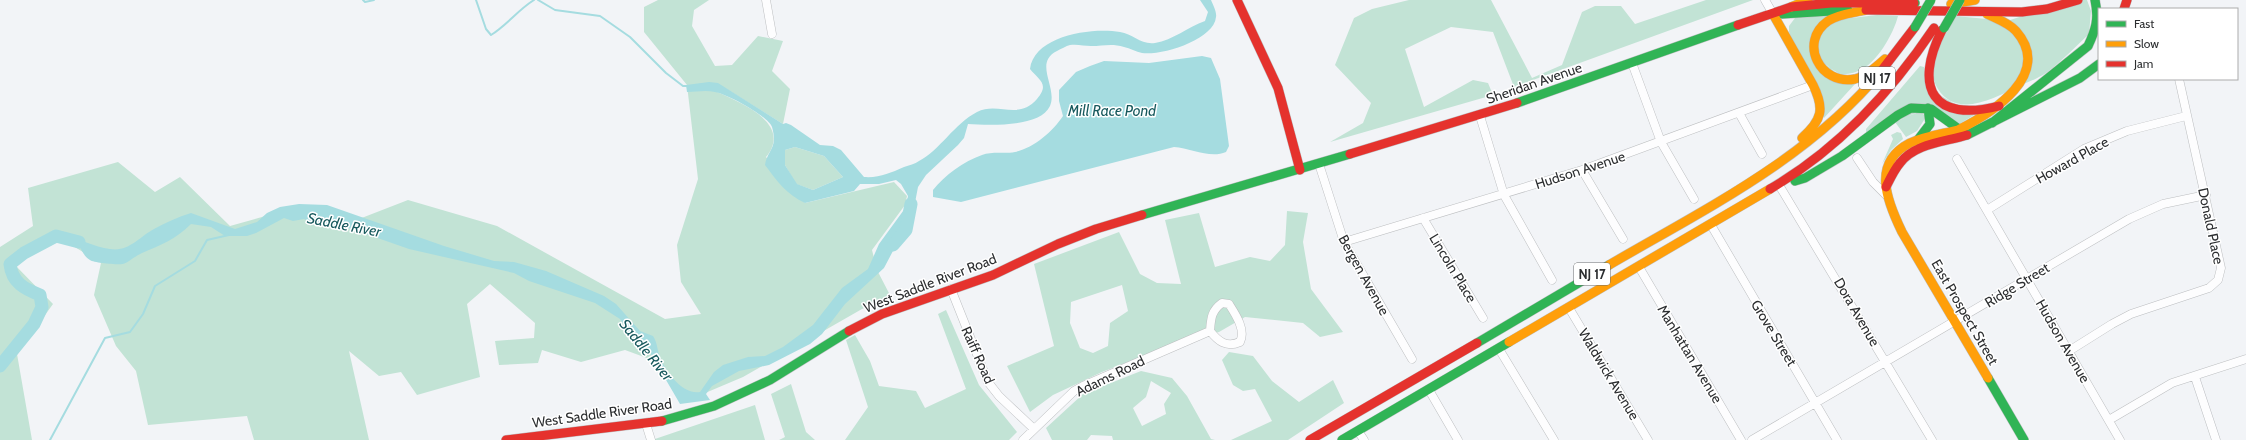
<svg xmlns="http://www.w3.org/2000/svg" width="2246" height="440" viewBox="0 0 2246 440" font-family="Cabin,sans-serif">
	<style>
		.green { fill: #c2e3d5; fill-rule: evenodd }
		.water { fill: #a5dce0; fill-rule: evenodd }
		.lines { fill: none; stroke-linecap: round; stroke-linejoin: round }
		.stream { stroke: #a5dce0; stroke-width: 2 }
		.river { stroke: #a5dce0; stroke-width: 13 }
		.street-casing { stroke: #bdbfc1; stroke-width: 9 }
		.fast-casing { stroke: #bdbfc1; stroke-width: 10 }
		.slow-casing { stroke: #bdbfc1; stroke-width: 10 }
		.jam-casing { stroke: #bdbfc1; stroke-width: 10 }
		.street { stroke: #fdfdfe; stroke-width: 8 }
		.fast { stroke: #30b455; stroke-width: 9 }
		.slow { stroke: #ff9f0a; stroke-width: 9 }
		.jam { stroke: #e5322d; stroke-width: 9 }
		.fast-bridge-casing { stroke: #bdbfc1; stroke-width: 10; stroke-linecap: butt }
		.fast-bridge { stroke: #30b455; stroke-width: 9 }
		.labels { text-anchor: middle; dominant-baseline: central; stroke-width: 3; stroke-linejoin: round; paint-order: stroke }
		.shield { fill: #fff; stroke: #6b6d6e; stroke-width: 1 }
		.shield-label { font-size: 13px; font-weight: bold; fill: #2c2e30 }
		.street-label { font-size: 14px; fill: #2c2e30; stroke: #fff }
		.water-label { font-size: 15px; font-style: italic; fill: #17595d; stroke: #fff }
	</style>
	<rect width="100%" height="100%" fill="#f2f4f7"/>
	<path class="green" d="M658,0H709L694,10L692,26L715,66L732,65L758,36L783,41L772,71L790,89L783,124L725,88L717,92C742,103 793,124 766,157L805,203L894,182L907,196L905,205L872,250L877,270L891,297L862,309L743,377L691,399L655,361L625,350L581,362L542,350L538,363L499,365L495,341L534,338L535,323L490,284L467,304L480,377L417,395L401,372L379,376L349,351L369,440H254L247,416L148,425L136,371L116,346L94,295L101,263L60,238L14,264L53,304L17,354L32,440H0V247L33,226L28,188L118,162L155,192L180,177L230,226L283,211L359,219L408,200L497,226L665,319L701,314L681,282L677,245L698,179L687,85L644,32V7Z
		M1409,0H1491L1532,78L1562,65L1582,12L1595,6H1621L1635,24L1706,0H1753L1514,87L1493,32L1451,27L1405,49L1424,107L1473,80L1488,83L1493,95L1330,142L1363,123L1371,103L1335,65L1354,18L1372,9Z
		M2071,0H2087L2091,11L2089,34C2075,47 2062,61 2046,73C2039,78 2028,82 2019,86C1995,98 1957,119 1938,89C1923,66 1943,37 1955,16L1987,19L2001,23Z
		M1877,15L1898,16C1894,33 1876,65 1858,71C1852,74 1845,74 1839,75L1819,59L1817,34L1826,21Z
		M1827,16L1810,55L1855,84L1824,118L1789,32V26L1795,18Z
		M1920,66L1924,67L1926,87L1974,115L1956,126L1934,106L1866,133V129Z
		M1920,111L1926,117L1917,131L1906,137L1895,122Z
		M1897,132L1901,133L1903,139L1891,150L1882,164L1893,139L1891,135Z
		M795,147L824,156L843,177L813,190L796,184L785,165V150Z
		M1287,211L1308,213L1303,242L1311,289L1343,332L1320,337L1303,323L1245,317L1219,332L1185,340L1102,372L1053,395L1030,412L1007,366L1054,346L1034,264L1119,232L1140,274L1157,283L1181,284L1165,220L1199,213L1215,267L1250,257L1270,261L1285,245ZM1122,285L1128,311L1110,323L1108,346L1093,353L1080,348L1070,323L1071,302Z
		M946,310L979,385L1017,432L1009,440H845L868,407L846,340L855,335L870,361L879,386L916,391L925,408L966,389L938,314Z
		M1229,352L1253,356L1272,381L1299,402L1333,380L1344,403L1288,440H1231L1272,421L1255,389L1243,391L1233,385L1222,360Z
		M1141,371L1172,378L1187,396L1211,439L1215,440H1113L1112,436L1091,435L1087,440H1052L1046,428L1083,394ZM1151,381L1171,393L1164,404L1166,414L1142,426L1133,408L1146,397Z
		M791,384L806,432L815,440H779L785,437L771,394Z
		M755,405L765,440H652Z"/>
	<path class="water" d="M1200,0H1211C1213,5 1217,12 1216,17C1214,40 1161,56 1142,53C1136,52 1130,48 1124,47C1112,43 1103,46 1091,46C1084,46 1078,44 1070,45C1066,46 1061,49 1057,51C1033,63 1058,87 1050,106C1040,128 988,125 968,124L964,138L958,145L926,175L918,187L913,213L884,268L845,304L822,334L810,344L769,365L739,371L712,386L706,394L710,400L680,404L648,349L632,336L620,319L595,303L529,281L514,273L409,249L349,228L316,225L304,219L293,221L284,218L256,233L247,236H225L211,227L191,224C176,239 161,245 142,253C135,256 129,262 123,264C118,265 94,263 90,260C78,253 83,237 63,242V235C79,238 94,247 110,249C129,252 139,237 154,229C165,223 178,217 191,213L235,229L257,222L267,213L280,207L299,204L327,205L444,246L494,261L514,262L546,271L604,296L616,304L640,331L653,336C657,342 657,348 659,354C664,370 682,395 700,392L714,372L723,365L748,357L765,356L783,347L813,325L842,288L868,269L879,244L906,207L908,196L901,184L896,180L879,184H860L854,191L805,203C786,194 777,181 765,165C766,155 774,149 774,139C774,136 773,130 772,127C768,116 727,94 715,92C705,90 697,92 687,92L686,85L709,82L718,83L783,124L786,123L791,125L820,145L833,146L841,150L864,177C880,178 890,173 904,167C909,165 915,164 919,161C940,150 954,124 977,112C998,101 1018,121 1037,99C1050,84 1039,80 1030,69C1034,35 1093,27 1120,32C1133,34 1141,45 1155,43C1173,40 1188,27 1205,21L1208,12ZM795,147L824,156L843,177L813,190L797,184L785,165V150Z
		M1202,56L1211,58L1220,79L1229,146L1226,152C1210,159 1191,148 1174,147L961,202L933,197V190C944,176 964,161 982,155C992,151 1005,154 1015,152C1034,148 1053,131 1063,116L1059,101V90L1076,72L1090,66L1104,61L1149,63Z"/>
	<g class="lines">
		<path class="stream" d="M363,0L365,2L374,0
			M476,0L486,29L491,35C507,25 518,10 534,0
			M538,0L555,10L600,16L630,37L666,73L683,86H688
			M50,440L105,338L130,332L143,314L155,286L195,261L207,240L229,235"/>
		<path class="river" d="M893,245L906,230L911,204
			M0,366L34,324L42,307L40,295C25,289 12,283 10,264L24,253L56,236L79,242"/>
		<g class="street-casing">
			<path id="street" d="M766,0L772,34
				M1765,0L1773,14
				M1632,63L1661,142L1694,199
				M1739,113L1762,154
				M1480,116L1504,195L1552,280
				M1857,158L1873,182L1886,195
				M1957,159L2120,440
				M1319,164L1344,242L1412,359
				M1582,170L1623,239
				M1779,185L1932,440
				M1987,210L2084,149L2127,131L2186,116
				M1423,218L1483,318
				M1711,225L1837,440
				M1344,242L1582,170L1813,85
				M1639,267L1741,440
				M951,289L988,382L999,396L1034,429
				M1222,303L1229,304C1236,315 1246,330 1240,342C1226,348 1218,341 1210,331C1211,319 1211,311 1222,303Z
				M1569,308L1648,440
				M1499,349L1554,440
				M2069,351L2112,324L2131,314L2209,288L2218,280L2221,268L2179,79
				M2195,377L2216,440
				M1429,390L1458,440
				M2109,420L2172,383L2246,359
				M646,424L651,440
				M1358,431L1364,440
				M1023,440L1074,391L1083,386L1210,331
				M1752,440L2129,219L2163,204L2206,195"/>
		</g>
		<g class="fast-casing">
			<path id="fast" d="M1906,0L1915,3
				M1782,14L1848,10
				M1517,103L1738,25
				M1992,123L2088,46C2096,29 2099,19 2095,0
				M1967,135L2080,78L2099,64
				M1917,141L1930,124L1928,108
				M1795,181L1805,178L1842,156L1898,115L1911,108L1931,109L1967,135
				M1142,215L1350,154
				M1477,343L1609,265
				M1988,378L2024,440
				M662,421L714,406L770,380L849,331
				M1342,440L1509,342"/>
		</g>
		<g class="slow-casing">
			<path id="slow" d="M1951,4L1975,0
				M1791,7L1808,0
				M1866,10C1854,13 1839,14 1828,21C1798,42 1820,86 1855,79C1866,76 1876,67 1885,59
				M1773,14L1813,85
				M1958,130C1942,134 1925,136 1910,143C1871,163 1887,201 1902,232L1988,378
				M1958,130C1992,113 2054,74 2016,31C2009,23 1997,19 1987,14
				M1802,138C1822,120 1825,109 1813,85
				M1609,265C1705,209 1810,158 1882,70
				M1509,342L1770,189"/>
		</g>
		<g class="jam-casing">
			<path id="jam" d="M1237,0L1278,88L1300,170
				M2124,9L2127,0
				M1866,10L2022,12L2047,9L2078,0
				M1738,25L1791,7L1831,3H1914
				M1942,30C1913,88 1933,123 1999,106
				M1882,70L1915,27
				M1350,154L1517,103
				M1886,187C1890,179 1894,170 1900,163C1915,143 1945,142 1967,135
				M1770,189C1837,150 1891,92 1934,28
				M849,331L882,314L993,275L1058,244L1096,229L1142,215
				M506,440L662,421
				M1310,440L1477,343"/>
		</g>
		<use href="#street" class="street"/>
		<use href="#fast" class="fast"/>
		<use href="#slow" class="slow"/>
		<use href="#jam" class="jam"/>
		<g class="fast-bridge-casing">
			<path id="fast-bridge" d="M1915,27L1931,0
				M1944,28L1960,0"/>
		</g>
		<use href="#fast-bridge" class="fast-bridge"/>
	</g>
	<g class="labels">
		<g class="shield">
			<rect x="1859" y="67" width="36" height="22" rx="3"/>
			<rect x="1574" y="263" width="36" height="22" rx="3"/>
		</g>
		<g class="shield-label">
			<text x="1877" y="78">NJ 17</text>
			<text x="1592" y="274">NJ 17</text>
		</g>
		<g class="street-label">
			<text transform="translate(1534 83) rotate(-19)">Sheridan Avenue</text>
			<text transform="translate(2072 160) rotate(-29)">Howard Place</text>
			<text transform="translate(1580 170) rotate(-18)">Hudson Avenue</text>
			<text transform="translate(2211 226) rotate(78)">Donald Place</text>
			<text transform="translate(1453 268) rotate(59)">Lincoln Place</text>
			<text transform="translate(1364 275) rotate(61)">Bergen Avenue</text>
			<text transform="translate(930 283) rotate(-21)">West Saddle River Road</text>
			<text transform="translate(2017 285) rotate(-31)">Ridge Street</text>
			<text transform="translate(1857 312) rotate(60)">Dora Avenue</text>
			<text transform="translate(1965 312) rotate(60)">East Prospect Street</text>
			<text transform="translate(1774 333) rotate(59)">Grove Street</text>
			<text transform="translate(2063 341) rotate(60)">Hudson Avenue</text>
			<text transform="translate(1690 354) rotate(59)">Manhattan Avenue</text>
			<text transform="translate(978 355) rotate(66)">Raiff Road</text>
			<text transform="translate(1609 374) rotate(59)">Waldwick Avenue</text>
			<text transform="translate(1110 376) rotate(-26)">Adams Road</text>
			<text transform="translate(602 413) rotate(-8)">West Saddle River Road</text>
		</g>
		<g class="water-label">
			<text x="1112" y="111">Mill Race Pond</text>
			<text transform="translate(344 225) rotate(11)">Saddle River</text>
			<text transform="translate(646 350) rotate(51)">Saddle River</text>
		</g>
	</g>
	<rect x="2098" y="8" width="140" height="72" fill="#ffffff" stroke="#ababac"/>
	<rect x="2106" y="21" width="20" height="6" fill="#30b455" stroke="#ababac"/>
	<text x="2134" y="28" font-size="12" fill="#2c2e30">Fast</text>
	<rect x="2106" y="41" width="20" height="6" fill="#ff9f0a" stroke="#ababac"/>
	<text x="2134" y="48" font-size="12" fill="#2c2e30">Slow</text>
	<rect x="2106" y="61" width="20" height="6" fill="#e5322d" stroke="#ababac"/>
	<text x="2134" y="68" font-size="12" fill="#2c2e30">Jam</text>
</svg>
